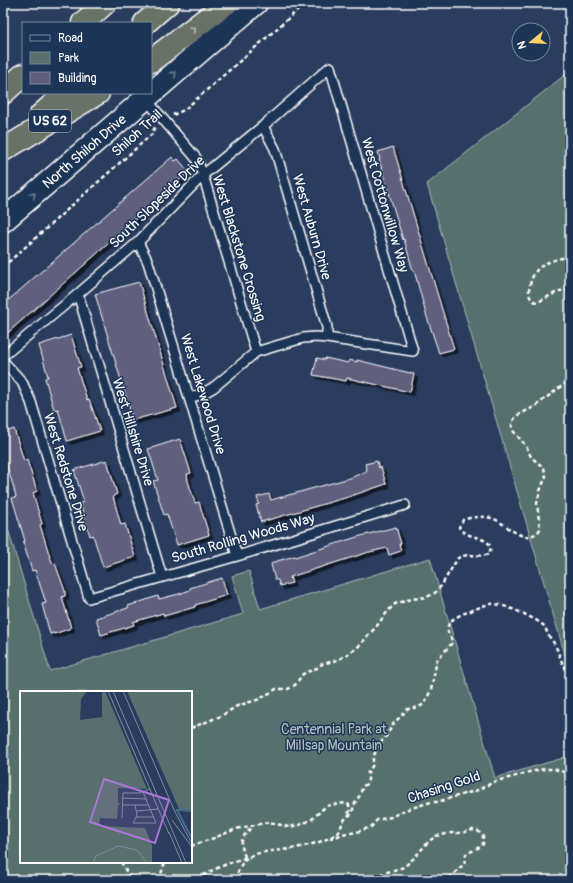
<svg xmlns="http://www.w3.org/2000/svg" width="573" height="883" viewBox="0 0 573 883" font-family="Pangolin,sans-serif">
	<style>
		.green { fill: #57706d; stroke: #abb8b6; fill-rule: evenodd }
		.building { fill: #615e7d; stroke: #fff; filter: url(#shadow) }
		.lines { fill: none; stroke-linecap: round; stroke-linejoin: round }
		.lane-casing { stroke: #fff; stroke-width: 12 }
		.secondary-casing { stroke: #fff; stroke-width: 25 }
		.highway-casing { stroke: #fff; stroke-width: 25 }
		.path { stroke: #fff; stroke-width: 2.5; stroke-dasharray: 4 3; stroke-linecap: butt }
		.lane { stroke: #1d3557; stroke-width: 9 }
		.secondary { stroke: #1d3557; stroke-width: 22 }
		.highway { stroke: #697266; stroke-width: 22 }
		.oneway { stroke: #bcc0ba }
		.oneway2 { stroke: #6c7c92 }
		.labels { text-anchor: middle; dominant-baseline: central; stroke-width: 3; stroke-linejoin: round; paint-order: stroke }
		.shield { fill: #1d3557; stroke: #bbc2cd; stroke-width: 1 }
		.shield-label { font-size: 13px; font-weight: bold; fill: #fff }
		.street-label { font-size: 14px; fill: #fff; stroke: #1d3557 }
		.park-label { font-size: 14px; fill: #b3bfbd; stroke: #1d3557 }
		.inset-river { fill: none; stroke: #426d89; stroke-width: 2 }
		.inset-road { fill: none; stroke: #808b9f; stroke-width: 1 }
		.view { fill: #a976d5; fill-opacity: 0.15; stroke: #a976d5; stroke-width: 2 }
		.inset-edge { fill: none; stroke: #fff; stroke-width: 2 }
	</style>
	<defs>
		<filter id="shadow"><feDropShadow dx="3.5" dy="3.5" stdDeviation="0" flood-color="#0009"/></filter>
	</defs>
	<rect width="100%" height="100%" fill="#2b3d5f"/>
	<filter id="ink" filterUnits="userSpaceOnUse"><feTurbulence type="fractalNoise" baseFrequency=".025" numOctaves="2"/><feDisplacementMap in="SourceGraphic" scale="8" xChannelSelector="R" yChannelSelector="G"/><feConvolveMatrix kernelMatrix="1 2 1 2 8 2 1 2 1" color-interpolation-filters="sRGB"/></filter>
	<g filter="url(#ink)">
		<path class="green" d="M570,71V672L427,184Z
			M3,512L50,671L243,614L232,576L249,571L260,609L430,558L495,778L570,756V880H3ZM21,692H191V862H21Z"/>
		<path class="building" d="M393,147L454,349L439,353L426,314L414,270L413,271L404,239L403,240L379,159H380L378,152Z
			M172,157L175,161L178,159L189,172L3,337V305Z
			M139,282L177,408L133,420L95,294Z
			M71,335L81,367L77,368L87,400L89,399L100,431L67,441L58,409L54,410L45,378L48,377L39,345Z
			M317,358L325,360V358L348,363L349,360L357,362V360L414,374L410,392L347,378L346,381L313,375Z
			M14,429L24,461L27,460L37,491L33,493L42,524L40,525L50,557L53,564L55,563L65,591V596L62,597L71,628L54,634V633L50,634L42,604L46,603L35,570L32,571L23,542L25,541L12,498L16,497L13,485L6,464H3V433Z
			M180,439L191,473L187,474L188,481L195,503L199,502L209,535L177,545L167,514L164,515L153,481L158,480L148,449Z
			M107,460L117,494L113,496L115,504L121,525L125,524L135,557L103,567L93,535L90,536L80,503L84,502L74,470Z
			M377,461L379,468L381,467L386,484L348,497L261,522L256,505L259,504L257,497L269,494L271,500L350,478L367,471L365,464Z
			M396,527L401,544H399L401,551L389,555L387,548L369,552L290,577L292,583L280,586L278,580H275L271,564L277,561L295,556V557L357,537Z
			M222,578L227,595L195,605V607L164,616L163,613L133,622L134,625L101,635L96,618L128,608V606L158,596L159,599L179,594L190,590V588Z"/>
		<g class="lines">
			<g class="lane-casing">
				<path id="lane" d="M145,98L196,158L203,175L256,352
					M263,126L275,149L327,327V338
					M138,242L148,262L237,556
					M78,294L162,577
					M3,356L78,294L138,242L203,175L263,126L330,67L413,351L327,338L316,337L303,338L256,352L214,387L202,394L189,398
					M3,361L22,382L31,402L89,598L237,556L405,505"/>
			</g>
			<g class="secondary-casing">
				<g id="secondary">
					<path id="s1" d="M3,221L256,3"/>
				</g>
			</g>
			<g class="highway-casing">
				<path id="highway" d="M83,23L105,3
					M145,23L168,3
					M151,61L227,3
					M3,93L23,75
					M41,115L66,93
					M3,150L98,93"/>
			</g>
			<path class="path" d="M173,115L184,110L306,3
				M570,257C560,257 542,263 536,271C530,279 523,301 538,302L559,291L570,290
				M3,267L152,134L155,127
				M191,728L221,716L237,706L260,699L276,689H288L295,685L303,674L317,668L322,664L338,660L357,648L375,628L388,611L395,604L411,599L427,597L435,593L441,586L458,558C468,552 479,558 489,554C498,535 464,540 459,527L463,520C471,517 485,515 494,519C508,525 523,545 538,532L540,529L537,503L540,491L546,476L544,468L531,457L526,446L514,432L512,427V422L515,418L518,415L534,407L566,383L570,378
				M330,838L336,837L342,834L357,832L371,827L377,820L391,817L405,810L431,802H437L478,790L496,781L513,777L529,772L545,769H554L570,774
				M191,846L214,838L236,829L269,822L289,827L299,825L311,820L326,806L346,803L349,805L350,810L347,816
				M245,857C239,840 241,838 253,826
				M121,862L131,880
				M159,880L165,862
				M198,880C204,872 240,858 250,857
				M236,880C241,848 266,853 290,849C307,846 325,842 339,832C342,824 344,817 352,814L354,805L360,795L363,786L367,784L368,780V772L373,765V758L378,745L385,738L394,723L408,709L419,707L424,704L431,690L437,660L452,643C452,638 449,636 448,632C445,621 458,616 465,613C474,610 483,605 491,604C500,602 538,619 544,626C546,629 547,632 548,635C550,638 553,641 555,645C560,654 560,665 570,671
				M375,880L381,874L404,867L415,857L429,841L436,836L452,833H462L472,830L478,831L483,836V844L482,846L466,854L464,864L447,880"/>
			<use href="#lane" class="lane"/>
			<use href="#secondary" class="secondary"/>
			<use href="#highway" class="highway"/>
		</g>
		<defs><path id="oneway-chevron" d="M-2-3.5L2.5 0L-2 3.5" fill="none" stroke-width="1.6" stroke-linecap="round" stroke-linejoin="round"/></defs>
		<use class="oneway" href="#oneway-chevron" transform="translate(193 29) rotate(-37)"/>
		<g class="oneway2">
			<use href="#oneway-chevron" transform="translate(174 74) rotate(-41)"/>
			<use href="#oneway-chevron" transform="translate(33 195) rotate(-41)"/>
		</g>
	</g>
	<g class="labels">
		<rect class="shield" x="29" y="110" width="42" height="22" rx="3"/>
		<g class="shield-label">
			<text x="50" y="121">US 62</text>
		</g>
		<g class="street-label">
			<text transform="translate(137 133) rotate(-42)">Shiloh Trail</text>
			<text stroke="none"><textPath href="#s1" startOffset="107">North Shiloh Drive</textPath></text>
			<text transform="translate(157 202) rotate(-44)">South Slopeside Drive</text>
			<text transform="translate(385 205) rotate(74)">West Cottonwillow Way</text>
			<text transform="translate(312 227) rotate(74)">West Auburn Drive</text>
			<text transform="translate(239 248) rotate(73)">West Blackstone Crossing</text>
			<text transform="translate(203 394) rotate(73)">West Lakewood Drive</text>
			<text transform="translate(133 432) rotate(73)">West Hillshire Drive</text>
			<text transform="translate(66 472) rotate(73)">West Redstone Drive</text>
			<text transform="translate(243 538) rotate(-16)">South Rolling Woods Way</text>
			<text transform="translate(444 787) rotate(-18)">Chasing Gold</text>
		</g>
		<g class="park-label">
			<text x="334" y="729">Centennial Park at<tspan x="334" dy="16">Millsap Mountain</tspan></text>
		</g>
	</g>
	<g transform="translate(20 691)">
		<rect width="172" height="172" fill="#2b3d5f"/>
		<path d="M0,0H67L61,8L60,29L82,26V0H85L127,98L98,97V112L101,113L98,114L97,128L80,127L79,135L125,137L132,154V172H0ZM107,0H172V121L160,120Z" fill="#57706d"/>
		<path class="inset-river" d="M171,146L157,119H172"/>
		<path class="inset-road" d="M88,0L149,143M93,0L166,172M103,0L155,121L172,153M102,107L126,108M102,114H128M115,114L117,124L113,132H136L123,101M117,120L138,118M116,126H134M102,127L103,102H120L130,98M152,129L172,156M149,141L162,172M73,172L76,165L98,155L117,159L127,172"/>
		<path class="view" d="M84,88L149,109L135,152L70,131Z"/>
		<rect width="172" height="172" class="inset-edge"/>
	</g>
	<rect width="573" height="883" fill="none" stroke="#1d3557" stroke-width="16"/>
	<rect x="8" y="8" width="557" height="867" fill="none" stroke="#fff" stroke-width="1.5" filter="url(#ink)"/>
	<rect x="22" y="22" width="130" height="72" fill="#1d3557" stroke="#77869a"/>
	<rect x="30" y="35" width="20" height="6" fill="#1d3557" stroke="#77869a"/>
	<text x="58" y="42" font-size="12" fill="#ffffff">Road</text>
	<rect x="30" y="52" width="20" height="12" fill="#57706d" stroke="#77869a"/>
	<text x="58" y="62" font-size="12" fill="#ffffff">Park</text>
	<rect x="30" y="72" width="20" height="12" fill="#615e7d" stroke="#77869a"/>
	<text x="58" y="82" font-size="12" fill="#ffffff">Building</text>
	<g transform="translate(531 42) rotate(252)"><circle r="19" fill="#1d3557" stroke="#77869a"/>
	<path d="M0-3L7 15L0 10L-7 15Z" fill="#ffd166"/>
	<text y="-6" font-size="11" font-weight="bold" text-anchor="middle" fill="#ffffff">N</text>
	</g>
</svg>
